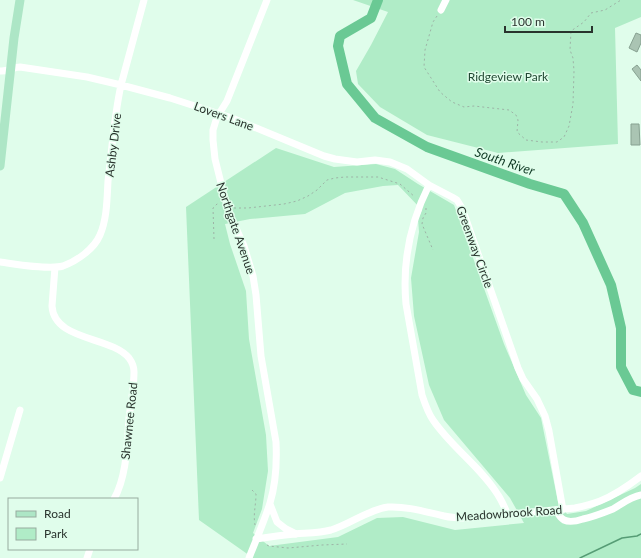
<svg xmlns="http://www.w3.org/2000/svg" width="641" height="558" viewBox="0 0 641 558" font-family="Lato,sans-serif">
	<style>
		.green { fill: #b0ecc7; fill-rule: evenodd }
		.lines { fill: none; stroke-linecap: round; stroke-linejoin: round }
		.stream { stroke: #569c75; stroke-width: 1.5 }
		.river { stroke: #6ac994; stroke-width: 10 }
		.building { fill: #aac4b3; stroke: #87a191 }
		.path { stroke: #9db3a6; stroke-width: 1; stroke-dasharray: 2 3; stroke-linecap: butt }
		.minor { stroke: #fff; stroke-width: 7 }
		.major { stroke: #ade6c6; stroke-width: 9 }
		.labels { text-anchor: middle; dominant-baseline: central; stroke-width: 3; stroke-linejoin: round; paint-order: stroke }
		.park-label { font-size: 12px; fill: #214933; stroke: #e0fdeb }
		.street-label { font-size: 12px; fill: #29332d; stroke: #e0fdeb }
		.water-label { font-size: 13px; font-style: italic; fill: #0f3924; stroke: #e0fdeb }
	</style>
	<rect width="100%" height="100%" fill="#e0fdeb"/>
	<path class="green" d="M353,0H641V17L615,28L618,144L498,153L427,135L380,107L358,84L356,71L371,45L388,12Z
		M276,148L334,167L376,164L395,169L418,184L454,205L504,344L526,395L541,418L558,502L567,514L586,511L635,488L641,484V558H253L199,520L186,207ZM398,185L422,210L418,219L419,232L411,278L414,316L429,385L444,420L510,498L524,523L455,530L403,517L377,518L338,537L269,546L253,533L262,509L268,471L266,435L249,339L246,291L230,244L225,224L250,219L305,214L345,193L383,186Z"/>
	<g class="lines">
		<path class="stream" d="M580,558L622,538L637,536L641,534"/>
		<path class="river" d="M378,0L371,18L340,36L338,46L347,84L375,118L427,147L530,184L564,194L583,223L611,285L621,328V367L633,390L641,392"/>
	</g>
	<path class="building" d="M636,33L641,35V43L637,52L629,48Z
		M637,65L641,70V81L632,69Z
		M631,124H639L640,145H631Z"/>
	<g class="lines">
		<path class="path" d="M437,16L433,22L425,50L424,67L440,92L452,102L464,107L474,106L509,110L516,115L518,120L517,132L526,140L542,142H557L564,137L569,126L573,104L574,71L573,58L570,50L571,31L584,22L591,13L605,10L621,0
			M234,208H248L284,204L297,201L308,196L317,190L327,180L335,178L345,177H378L400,184L415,197
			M426,208V213L423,218L422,224L433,250
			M214,239L213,208L217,204L220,203
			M252,490L256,494C256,505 253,514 255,525
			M267,545L269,546L288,548L322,545L347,544"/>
		<path class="minor" d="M441,10L446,0
			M0,71C7,72 13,67 20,67L87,77L121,85L170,98L232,118L324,156L335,159L357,162L375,160L390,162L407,169L429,185L452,197L457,200L462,208L518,368L523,379L537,399L545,416L549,431L563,510
			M429,185C410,223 402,261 406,304L422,395C425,404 428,413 433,420C452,448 481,467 498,495C502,501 505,508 508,515
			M0,262C16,264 48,270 63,266C77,261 94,249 100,235C107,219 107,199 108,181C112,149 114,117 121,85L144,0
			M55,267L52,306C54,341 111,336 129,358C132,362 134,367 134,372C134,387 131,403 129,418C127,444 127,476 114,499
			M0,478L20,410
			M270,504L277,522L286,529L296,534
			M556,510C558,514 560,518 564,520C570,523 577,521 583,519C593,517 603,513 613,509C622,504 630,497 641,495
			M256,539C269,537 282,535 295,534C307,533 320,533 331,530C351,524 367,510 388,507C407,506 426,512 444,516C452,518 460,518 469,518L575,508C584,506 592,504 600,501C615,495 628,486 641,476
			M87,558L90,549
			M249,558C256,540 264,522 270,503C276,483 277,463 276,442L261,356L256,295L253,276L244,246L231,217L225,199L215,159L213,140V130L217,117L227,101L267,0"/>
		<path class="major" d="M0,166L14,38L20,0"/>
	</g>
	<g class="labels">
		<g class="park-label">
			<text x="508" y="76">Ridgeview Park</text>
		</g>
		<g class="street-label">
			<text transform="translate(224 116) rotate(20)">Lovers Lane</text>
			<text transform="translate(113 145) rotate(-83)">Ashby Drive</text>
			<text transform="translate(236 228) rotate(71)">Northgate Avenue</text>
			<text transform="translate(475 247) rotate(70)">Greenway Circle</text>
			<text transform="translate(129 421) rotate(-84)">Shawnee Road</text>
			<text transform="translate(509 513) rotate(-4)">Meadowbrook Road</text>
		</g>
		<g class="water-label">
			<text transform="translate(505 161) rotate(19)">South River</text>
		</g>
	</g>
	<rect x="8" y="498" width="130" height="52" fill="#e0fdeb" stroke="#97ac9f"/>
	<rect x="16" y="511" width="20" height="6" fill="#ade6c6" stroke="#97ac9f"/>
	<text x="44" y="518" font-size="12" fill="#29332d">Road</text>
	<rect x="16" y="528" width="20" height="12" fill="#b0ecc7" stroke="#97ac9f"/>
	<text x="44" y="538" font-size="12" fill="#29332d">Park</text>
	<path d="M505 26v6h87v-6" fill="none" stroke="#29332d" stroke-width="2"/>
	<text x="511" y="26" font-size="12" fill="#29332d" stroke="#e0fdeb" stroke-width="3" paint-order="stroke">100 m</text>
</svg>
